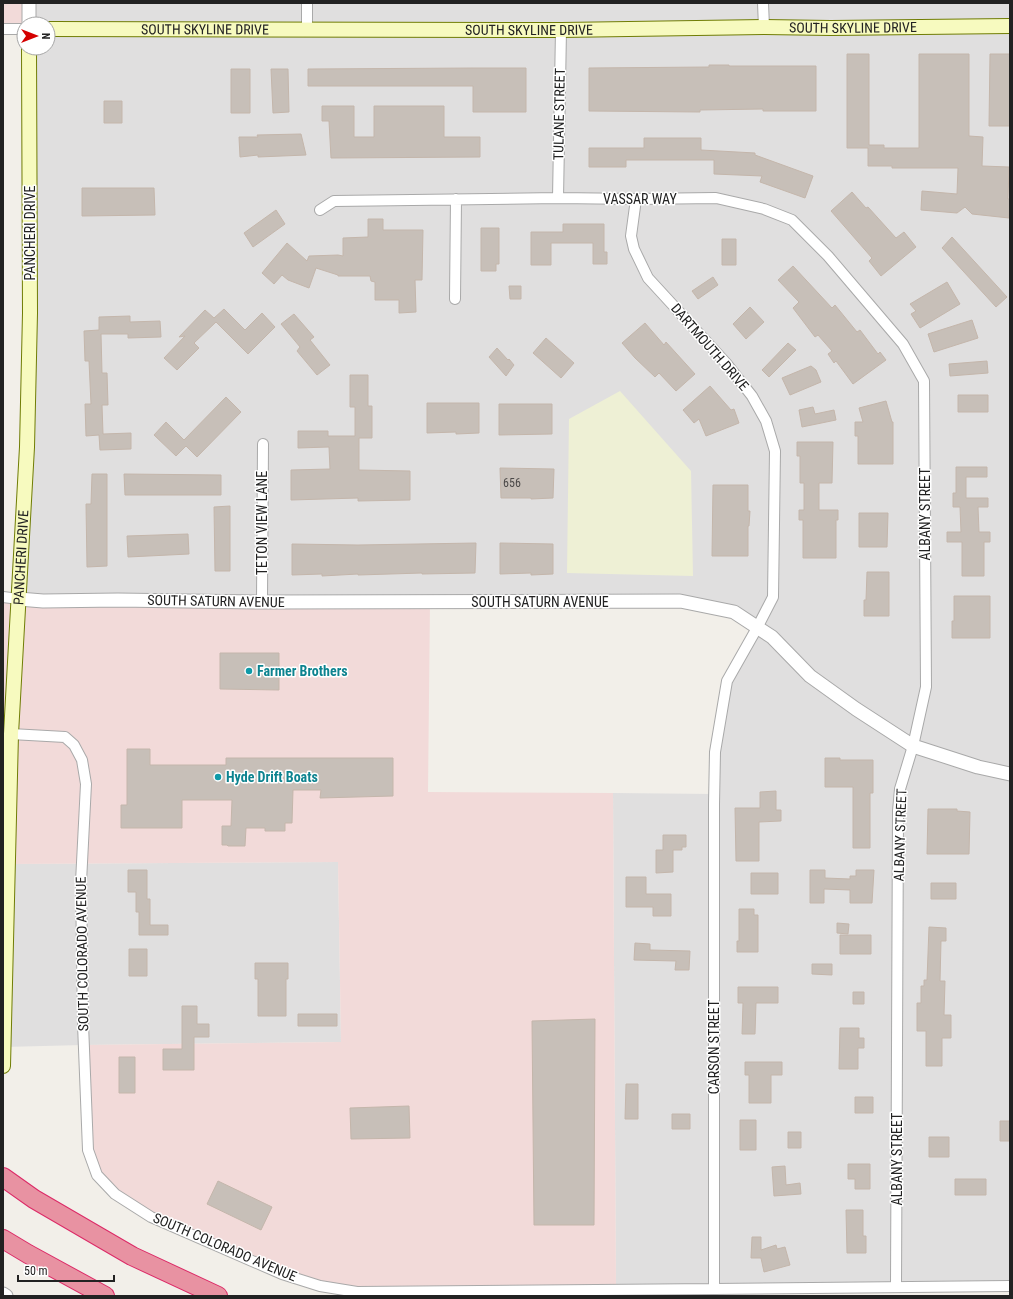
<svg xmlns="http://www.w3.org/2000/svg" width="1013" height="1299" viewBox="0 0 1013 1299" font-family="'Roboto Condensed',sans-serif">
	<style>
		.residential { fill: #e0dfdf }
		.commercial { fill: #f2dad9 }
		.farmland { fill: #eef0d5 }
		.building { fill: #c7bfb8; stroke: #c4b6ab }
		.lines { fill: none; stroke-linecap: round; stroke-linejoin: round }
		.minor-casing { stroke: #a9a9a9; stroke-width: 12 }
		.tertiary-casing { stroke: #a9a9a9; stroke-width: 15 }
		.secondary-casing { stroke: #707d05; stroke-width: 16 }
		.motorway-casing { stroke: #dc2a67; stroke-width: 20 }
		.minor { stroke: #fff; stroke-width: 10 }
		.tertiary { stroke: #fff; stroke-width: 13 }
		.secondary { stroke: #f7fabf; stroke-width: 14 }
		.motorway { stroke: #e892a2; stroke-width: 18 }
		.culture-dot { fill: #0f9aa8; stroke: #fff; stroke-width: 1.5 }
		.labels { text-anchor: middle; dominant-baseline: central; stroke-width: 3; stroke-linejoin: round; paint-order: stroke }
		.number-label { font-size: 12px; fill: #4b4948 }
		.street-label { font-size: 14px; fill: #222; stroke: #fff }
		.culture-label { font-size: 14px; font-weight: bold; fill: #0d838f; stroke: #fff; text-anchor: start }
	</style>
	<rect width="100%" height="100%" fill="#f2efe9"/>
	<path class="residential" d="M29,3H1010V1286L616,1290L613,793L714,794L727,681L757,628L734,612L680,601L19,599L29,48H48V24H29Z
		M338,862L341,1042L83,1045L3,1047L7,864Z"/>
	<path class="commercial" d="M3,3H29V24L3,29Z
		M3,598L430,602L428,792L613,793L616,1290L357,1292L320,1286L151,1217L97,1175L88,1150L83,1045L341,1042L338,862L8,864L3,1066Z"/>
	<path class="farmland" d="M620,391L691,471L693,576L567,573L569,419Z"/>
	<path class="building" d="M847,54H869V145H884V148H919V54H969V136L983,137L982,166L1009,167L1008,199H1010V202L1009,218L972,214L965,207L957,213L921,210L922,191L957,194L958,168H892V166H868V148H847Z
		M990,54H1010V126H989Z
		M709,65H729V66H816V111H763V109L700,110V112L589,111V68L709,67Z
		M473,68H526V112H473V86H308V69Z
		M231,69H250V113H231Z
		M271,69H288L289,112L273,113Z
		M104,101H122V123H104Z
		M322,106H354V137H374V106H444V137H480V157L331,158L329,121H322Z
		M301,134L306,155L258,157V155L240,157L239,137H258L257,135Z
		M644,138H701V150L755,153V155L813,176L805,198L760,182L762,176L714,174V160H626V167H589V148H644Z
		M82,188H154L155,215L82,216Z
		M852,192L866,208L868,207L896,238L904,232L916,247L881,276L869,261L872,258L831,211Z
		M276,210L285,224L253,247L244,233Z
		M368,219H383V230H423L422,280H415L416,312L399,313V300H375V282L371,281L370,276H338V275L316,268L309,288L288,280L282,275L274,284L262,273L287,243L307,261L309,256L338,255L343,256V238L368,237Z
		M563,224H604V252H607V264H593V243H551V265H531V232H563Z
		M481,228H499V264H496V271H481Z
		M952,237L1007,297L996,307L942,248Z
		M722,239H736V265H722Z
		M793,266L832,308L835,305L857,332L860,330L878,354L880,352L886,360L853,384L836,361L834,363L828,354L832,351L818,335L815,337L793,308L799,302L778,280Z
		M713,277L718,285L698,299L692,291Z
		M947,282L960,304L920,328L911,314L916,311L910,304Z
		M509,286H521V299H510Z
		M750,307L764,322L746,339L733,324Z
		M224,309L245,330L262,313L275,327L248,354L216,322L194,343L199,348L177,370L164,358L185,336L179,337L205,310L214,318Z
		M294,314L314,337L310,340L330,365L317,375L297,351L300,347L281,324Z
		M130,316V322L160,321L161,337L128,338V334H101L102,373H107L108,405H102L103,434L131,433V449L100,450L99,435L86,436L85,404H91L89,361H85L84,331L99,330V317Z
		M972,320L978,338L934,352L928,334Z
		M645,323L664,345L666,342L695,374L676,391L659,373L655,377L635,358L622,343Z
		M546,338L574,363L561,378L533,353Z
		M788,343L796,350L769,377L762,370Z
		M497,348L508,360L509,359L514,365L506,376L489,357Z
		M987,361L988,373L950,376L949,364Z
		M811,366L816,370L821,382L790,395L782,378Z
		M350,375H368V406H372V438H359V470L410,471V500L358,501V498L291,500V470L330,469L329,447L298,448V431H328V436H355V407H350Z
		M710,386L731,410L734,409L739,423L706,436L699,419L694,423L683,410Z
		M958,395H988V412H958Z
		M226,397L241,412L197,457L186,446L176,456L154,435L166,422L184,440Z
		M886,401L892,422H893V464H858V436H855V422H863L859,408Z
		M427,403H479V433L456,434V432L427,433Z
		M499,404H552V434L499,435Z
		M813,407L815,414L834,410L836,420L802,427L799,410Z
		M797,442H833L832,483H819V510H838V520H836V558H803V520H799V510H804V483H800V456H797Z
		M956,467H987V477H966V498H988V507H978L979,532H990V542H984V576H962V542H947V532H961L960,507H953V493H956Z
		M500,468L554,469L553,498L531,499V498H501Z
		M92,474H107V566L87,567L86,504H91Z
		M124,474L221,475V495H125Z
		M713,485H748V511H750L749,526H748V556H712Z
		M230,506V571H215L214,507Z
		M859,513H888L887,547H859Z
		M188,534L189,554L128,557L127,536Z
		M476,543L475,573L422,574V573L358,575V574L322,576V574L292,575V544L358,545Z
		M500,543L553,544V574L531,575V573L500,574Z
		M867,572H889V616H864V600H866Z
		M954,596H990V638H952V621H954Z
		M220,653H279V690L220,689Z
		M127,749H150V765H226V758H393V796L320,798L321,790H293L292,823H285V831H265V828H246L245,846H228L227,845H222V826H231L232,800H182V828H121V805H127Z
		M825,758H840V760H873V793H870V848H853V787H825Z
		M776,791V810H781V821L759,822V861H736L735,808H760V792Z
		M928,809H957V811L970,812L969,854H927Z
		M663,835H686V847H682V850H673V872L656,873V850H663Z
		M128,870H147V899H150V925H168V935H139V912H136V892H128Z
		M810,870H825V878L850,879V876H856V870H874L872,903H850V890L824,889V903H810Z
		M751,873H778V894H751Z
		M626,877H646V894H671V916H653V907H626Z
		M931,883H956V899H931Z
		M739,909H754V915H758V952H737V941H739Z
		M837,923L849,924L848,934L837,933Z
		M929,927L946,928V941H941L940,981H945L944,1015H951V1038H942V1066H926V1031H917V1003H921V986H924V980H927Z
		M840,935H871V954H840Z
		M635,943L650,944V950L690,951L689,970H675L676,961L634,960Z
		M129,949H147V976H129Z
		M255,963H288V979H286V1016H258V979H255Z
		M812,964H832V975L812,974Z
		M738,987H778V1003H756L755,1034H742L743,1003H738Z
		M853,992H864V1004H853Z
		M182,1006H197V1024H209V1037H194V1070H163V1049H182Z
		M298,1014H337V1026H298Z
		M595,1019L594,1225H534L532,1021Z
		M840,1028H859V1038H864V1048H858V1069H839Z
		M119,1057H135V1093H119Z
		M745,1062H782V1075H771V1103H749V1075H745Z
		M626,1084H638V1119H625Z
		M855,1097H873V1113H855Z
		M409,1106L410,1138L351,1139L350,1108Z
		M672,1114H690V1129H672Z
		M740,1120H756V1150H740Z
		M1000,1121H1010V1141H1000Z
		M788,1132H801V1148H788Z
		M929,1137H949V1157H929Z
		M848,1164H870V1189H855V1179H848Z
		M785,1166L786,1185L800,1183L801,1194L774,1196L772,1167Z
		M955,1179H986V1195H955Z
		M218,1181L272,1207L261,1230L207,1204Z
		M846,1210H863V1236H866V1253H847Z
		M752,1237H761V1250L776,1245L777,1249L785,1247L790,1265L764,1272L761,1258H751Z"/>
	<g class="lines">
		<g class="minor-casing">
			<path id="minor" d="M763,3L764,27
				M3,29H24
				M307,30V3
				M558,198L561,30
				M636,199L631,236L634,249L648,278L726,363L752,396L766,421L775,451L773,597L757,628L727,681L715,752L714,804V1289
				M320,210L334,201L558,198L636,199L716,198L764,209L792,220L828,256L903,344L924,381L926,687L913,746L900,789L898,811L896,1286
				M455,299L456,199
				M3,597L19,599
				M262,602L263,444
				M11,734L65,737L74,745L82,760L86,784L81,882L83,1024L88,1150L97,1175L115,1194L151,1217L282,1274L320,1286L357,1292L714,1289L1010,1286"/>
		</g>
		<g class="tertiary-casing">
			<path id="tertiary" d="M29,3V24
				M19,599L43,601L118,600L262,602L680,601L734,612L772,637L810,676L856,709L913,746L978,767L1010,774
				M3,1294L6,1296"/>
		</g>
		<g class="secondary-casing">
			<g id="secondary">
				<path id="s1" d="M48,29L561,30L764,27L831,28L1010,26"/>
				<path id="s2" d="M3,1066L11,734L27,447L30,313L29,48"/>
			</g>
		</g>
		<g class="motorway-casing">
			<path id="motorway" d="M3,1177L34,1199L132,1256L218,1296
				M3,1239L28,1254L105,1296"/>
		</g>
		<use href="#minor" class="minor"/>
		<use href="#tertiary" class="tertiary"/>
		<use href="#secondary" class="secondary"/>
		<use href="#motorway" class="motorway"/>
	</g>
	<g class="culture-dot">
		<circle cx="249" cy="671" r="4"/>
		<circle cx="218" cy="777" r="4"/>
	</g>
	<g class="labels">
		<g class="number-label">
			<text x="512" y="483">656</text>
		</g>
		<g class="street-label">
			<text stroke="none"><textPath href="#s1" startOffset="805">SOUTH SKYLINE DRIVE</textPath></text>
			<text stroke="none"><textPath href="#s1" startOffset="157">SOUTH SKYLINE DRIVE</textPath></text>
			<text stroke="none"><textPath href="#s1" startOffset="481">SOUTH SKYLINE DRIVE</textPath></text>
			<text transform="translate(559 114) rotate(-89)">TULANE STREET</text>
			<text x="640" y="199">VASSAR WAY</text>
			<text transform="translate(30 233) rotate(-90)">PANCHERI DRIVE</text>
			<text transform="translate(710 347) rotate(49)">DARTMOUTH DRIVE</text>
			<text transform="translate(925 514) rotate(-90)">ALBANY STREET</text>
			<text transform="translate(262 523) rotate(-90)">TETON VIEW LANE</text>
			<text stroke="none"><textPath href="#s2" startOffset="509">PANCHERI DRIVE</textPath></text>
			<text transform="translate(216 601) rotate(1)">SOUTH SATURN AVENUE</text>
			<text x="540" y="602">SOUTH SATURN AVENUE</text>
			<text transform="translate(900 835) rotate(-88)">ALBANY STREET</text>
			<text transform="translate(82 954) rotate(-91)">SOUTH COLORADO AVENUE</text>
			<text transform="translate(714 1047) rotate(-90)">CARSON STREET</text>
			<text transform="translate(897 1159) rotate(-90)">ALBANY STREET</text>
			<text transform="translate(225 1247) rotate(23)">SOUTH COLORADO AVENUE</text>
		</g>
		<g class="culture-label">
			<text x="257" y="671">Farmer Brothers</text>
			<text x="226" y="777">Hyde Drift Boats</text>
		</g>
	</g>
	<rect width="1013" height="1299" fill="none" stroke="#222222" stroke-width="8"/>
	<g transform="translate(36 36) rotate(90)"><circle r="19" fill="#ffffff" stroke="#a7a7a7"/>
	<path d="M0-3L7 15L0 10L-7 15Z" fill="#d40000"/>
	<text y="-6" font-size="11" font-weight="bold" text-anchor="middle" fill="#222222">N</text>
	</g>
	<path d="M18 1275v6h96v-6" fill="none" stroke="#222222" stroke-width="2"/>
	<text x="24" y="1275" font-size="12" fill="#222222" stroke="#ffffff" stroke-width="3" paint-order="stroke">50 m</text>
</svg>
